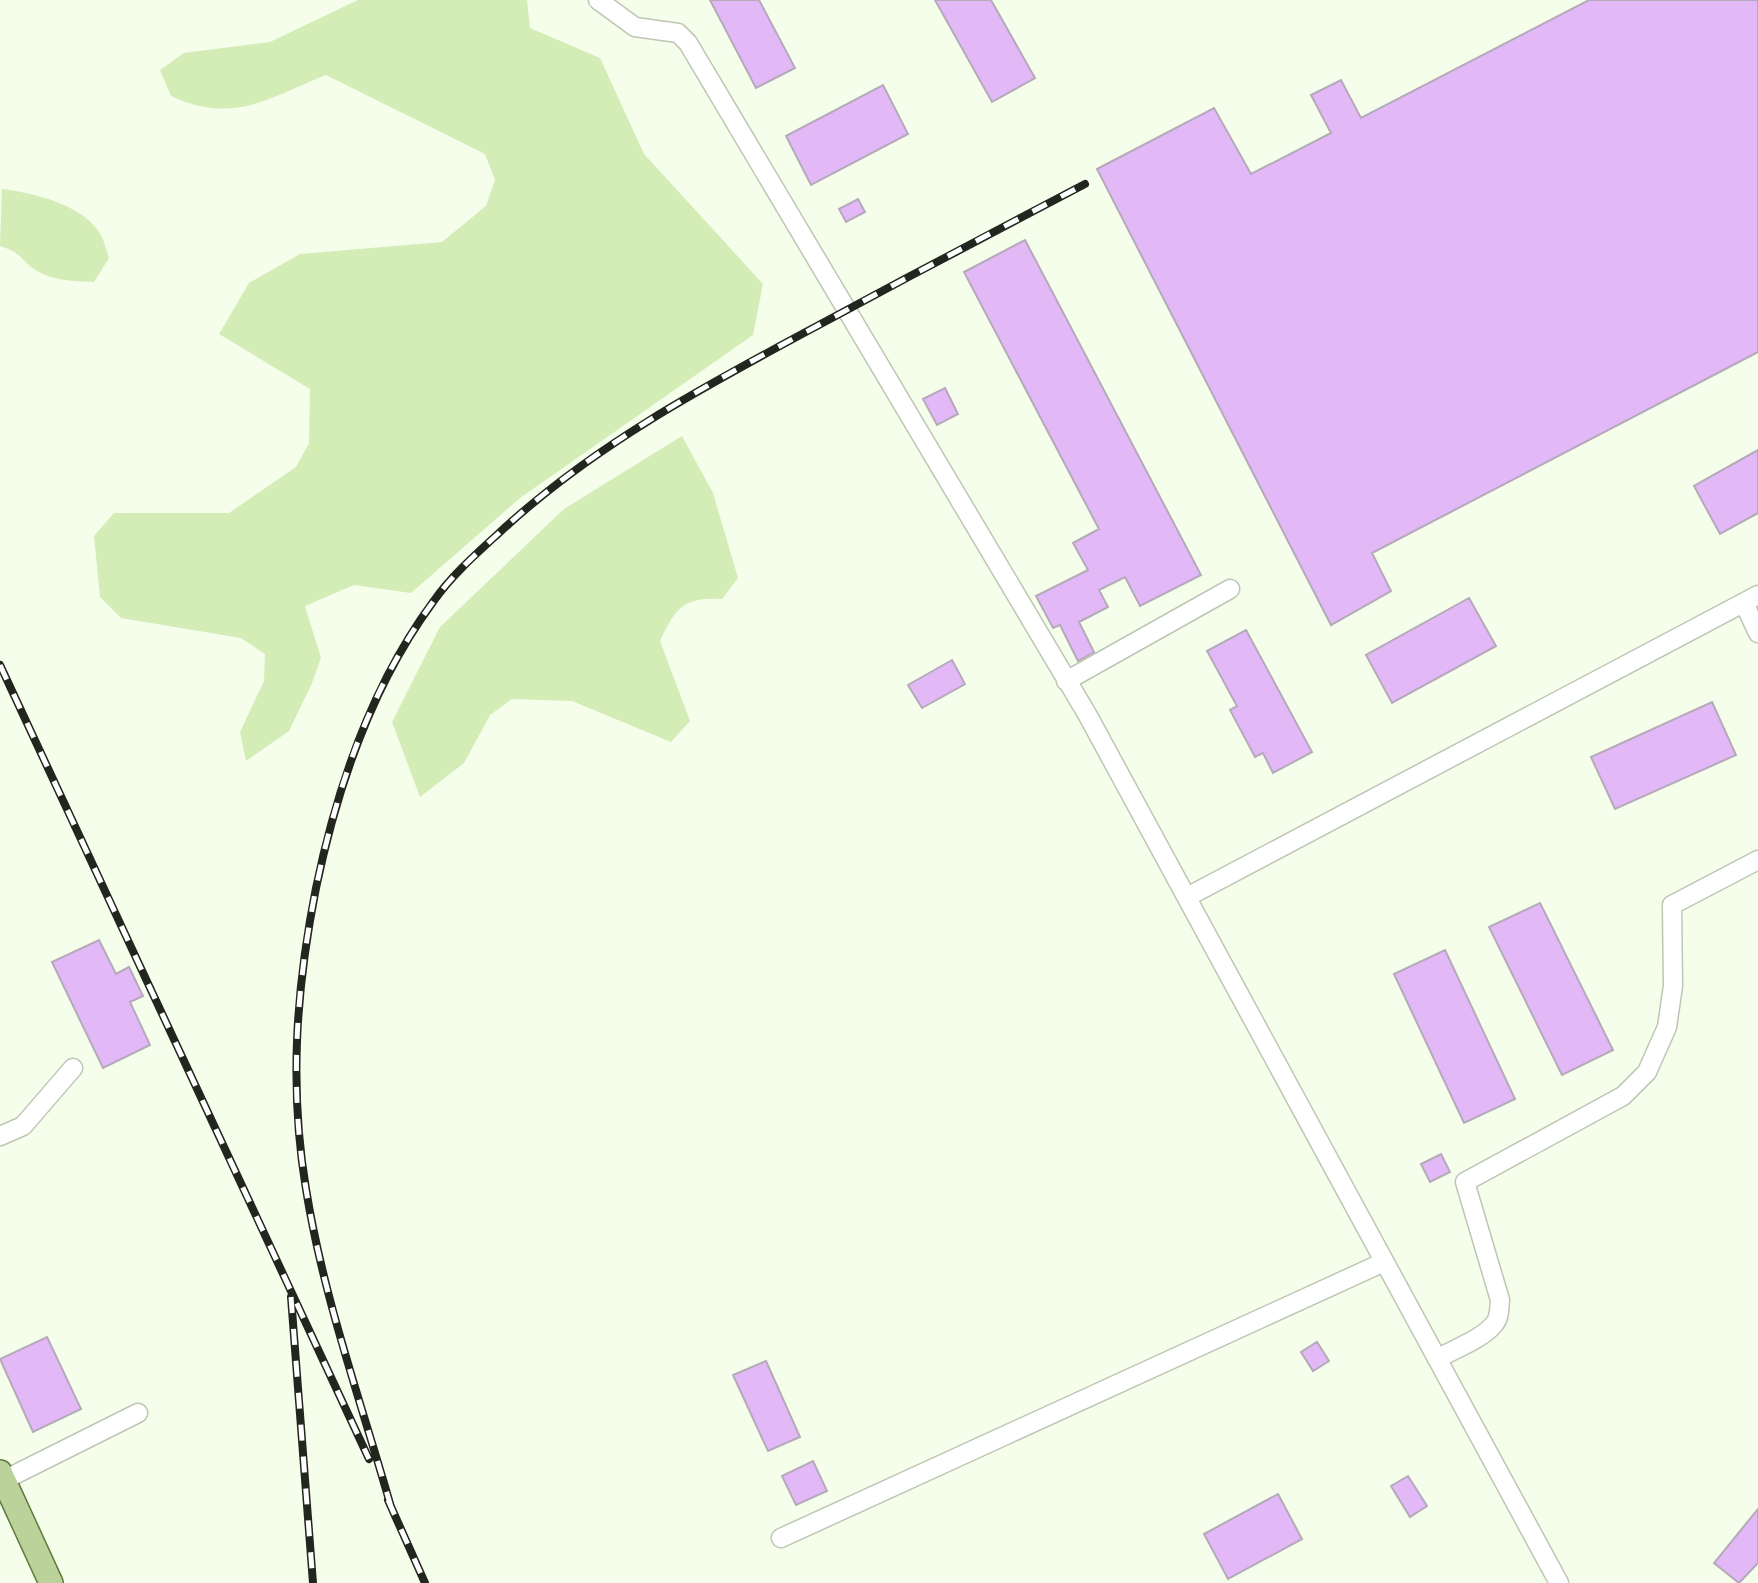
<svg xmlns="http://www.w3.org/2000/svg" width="1758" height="1583" viewBox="0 0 1758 1583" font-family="'Exo 2',sans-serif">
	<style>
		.green { fill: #d4ecb6 }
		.building { fill: #e2b8f7; stroke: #b4aaba; stroke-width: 2 }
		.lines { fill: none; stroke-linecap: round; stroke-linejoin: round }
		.minor-casing { stroke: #bec6b5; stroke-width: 21 }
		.major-casing { stroke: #607a3c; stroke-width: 26 }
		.minor { stroke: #fff; stroke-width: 18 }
		.major { stroke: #bcd29b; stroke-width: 23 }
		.rail-casing { stroke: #22261f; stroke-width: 8 }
		.rail { stroke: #fff; stroke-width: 5; stroke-dasharray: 16; stroke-linecap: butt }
	</style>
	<rect width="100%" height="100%" fill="#f5fdeb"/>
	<path class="green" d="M358,0H527L530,28L600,58L644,154L763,284L753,335L520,498L411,593L354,585L305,606L321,658L312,683L289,731L246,761L240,732L264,681L265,654L241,638L121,618L100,597L94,536L114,513H229L296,467L309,443L310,389L219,334L249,283L300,254L442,242L486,206L495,180L485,154L326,75C268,98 234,125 171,96L160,70L184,53L270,42Z
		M2,189C33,193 81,204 99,232C104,239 106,250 109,258L94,282C75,281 54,281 37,271C20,261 25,254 0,246Z
		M682,436L713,493L738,578L722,599C684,597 676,607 660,641L690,721L671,742L572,701L512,699L490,715L464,763L420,797L392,722L440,627L564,509Z"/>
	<path class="building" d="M710,0H759L795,68L756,88Z
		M935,0H991L1035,78L992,102Z
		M1589,0H1758V352L1372,553L1391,591L1331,625L1097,169L1214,108L1251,174L1331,133L1311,95L1341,80L1361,118Z
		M883,85L908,134L811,185L786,136Z
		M858,199L865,212L846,222L839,209Z
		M1025,240L1201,575L1140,606L1125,577L1099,590L1108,607L1079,622L1094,652L1078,661L1060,625L1053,628L1036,596L1088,570L1073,543L1099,529L964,272Z
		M945,388L958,414L937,425L923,399Z
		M1758,450V513L1720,534L1694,486Z
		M1469,598L1496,646L1392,703L1366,655Z
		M1246,630L1312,752L1273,773L1263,753L1255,757L1230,710L1237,706L1207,651Z
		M952,660L965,684L922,708L908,685Z
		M1712,702L1736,755L1615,809L1591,757Z
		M1540,903L1613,1050L1562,1075L1489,927Z
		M99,940L116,974L129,967L143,996L130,1002L150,1045L103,1068L52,962Z
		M1445,950L1515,1099L1464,1123L1394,974Z
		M1441,1154L1450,1172L1430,1182L1421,1164Z
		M47,1337L81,1409L33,1432L0,1359Z
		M1317,1342L1329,1361L1313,1371L1301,1352Z
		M766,1361L800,1437L768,1451L733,1375Z
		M813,1461L827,1491L796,1505L782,1476Z
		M1408,1476L1427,1506L1410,1517L1391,1486Z
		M1278,1494L1302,1539L1228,1579L1204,1534Z
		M1758,1509V1563L1739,1583L1714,1563Z"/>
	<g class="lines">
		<g class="minor-casing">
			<path id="minor" d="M598,0L635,27L678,33L688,43L1087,714L1559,1583
				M1744,603L1758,633
				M1066,681L1230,589
				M1187,897L1758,595
				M0,1136L23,1126L73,1068
				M1437,1359C1454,1349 1483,1339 1495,1323C1500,1317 1499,1307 1500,1300L1465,1182L1623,1096L1647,1072L1667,1027L1673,986L1672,905L1758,860
				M4,1480L138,1413
				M781,1538L1384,1262"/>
		</g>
		<g class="major-casing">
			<path id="major" d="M0,1472L51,1583"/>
		</g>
		<use href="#minor" class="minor"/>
		<use href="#major" class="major"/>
		<g class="rail-casing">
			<path id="rail" d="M0,665L369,1459
				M291,1297L313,1583
				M388,1500L425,1583
				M391,1507C361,1402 323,1296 306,1189C289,1087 296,989 316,888C337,787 371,686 433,602C451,576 476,554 499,533C592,446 705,386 817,326C906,278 995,231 1085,184"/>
		</g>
		<use href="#rail" class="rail"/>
	</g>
</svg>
